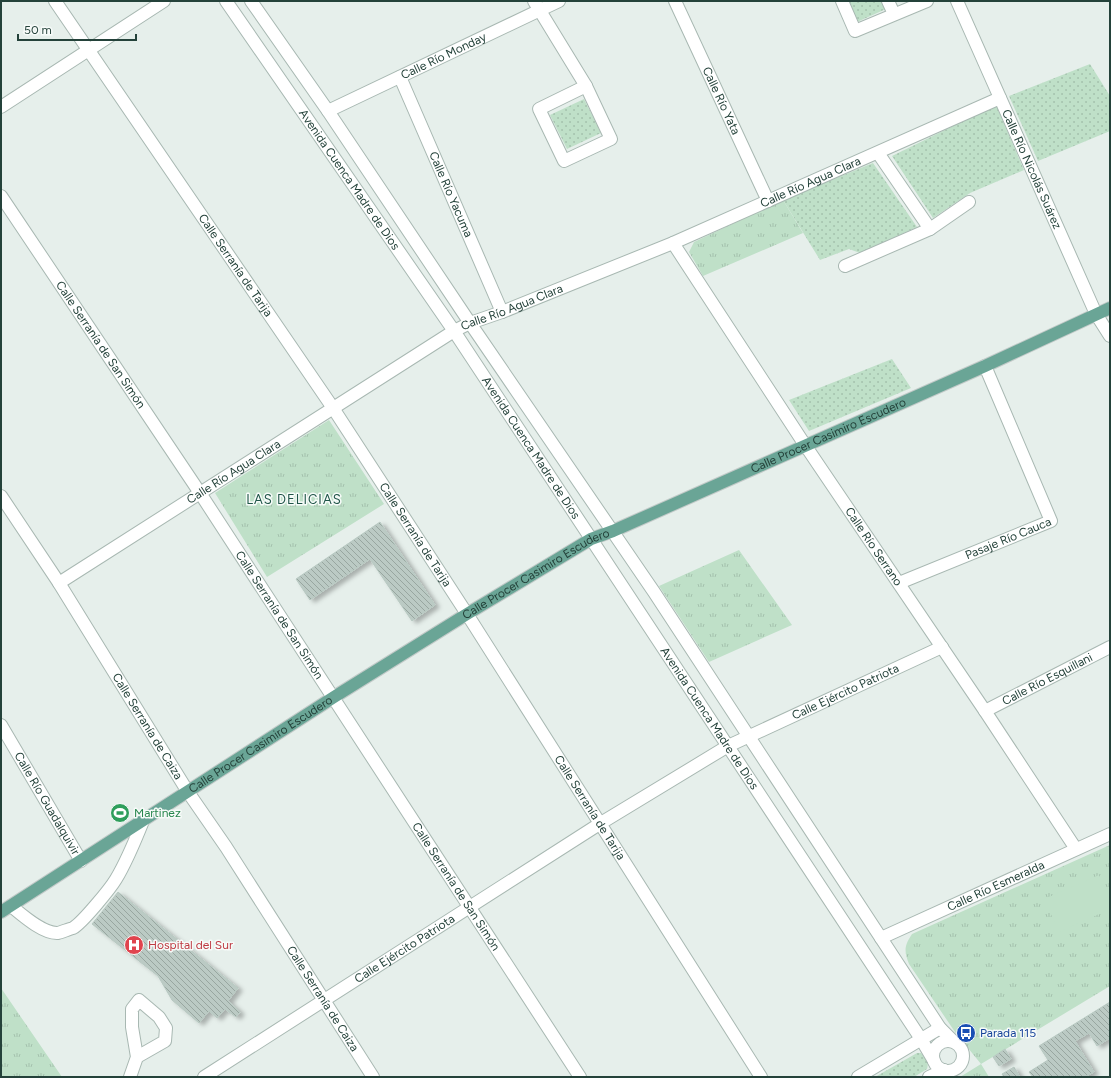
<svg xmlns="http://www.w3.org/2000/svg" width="1111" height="1078" viewBox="0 0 1111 1078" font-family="Figtree,sans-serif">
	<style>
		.grass { fill: url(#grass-dots) }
		.park { fill: url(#park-tufts) }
		.pitch { fill: #bfe0c8 }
		.building { fill: url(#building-back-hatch); stroke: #b8c9c2; filter: url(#shadow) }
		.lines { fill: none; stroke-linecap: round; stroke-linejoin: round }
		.minor-casing { stroke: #a8b8b2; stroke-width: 14 }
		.major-casing { stroke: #c2cac8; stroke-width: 14 }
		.minor { stroke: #fff; stroke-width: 12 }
		.major { stroke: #6aa596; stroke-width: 12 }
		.labels { text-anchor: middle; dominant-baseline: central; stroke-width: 3; stroke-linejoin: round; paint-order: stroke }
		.street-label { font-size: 12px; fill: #24423a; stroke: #f7fbf9 }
		.leisure-label { font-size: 12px; fill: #27864d; stroke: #f7fbf9; text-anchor: start }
		.health-label { font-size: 12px; fill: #be3a42; stroke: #f7fbf9; text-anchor: start }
		.transit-label { font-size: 12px; fill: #164399; stroke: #f7fbf9; text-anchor: start }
		.neighbourhood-label { font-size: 13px; letter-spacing: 1px; fill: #1f5548; stroke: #f7fbf9 }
	</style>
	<defs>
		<pattern id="grass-dots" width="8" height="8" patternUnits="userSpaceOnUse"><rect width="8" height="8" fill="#bfe0c8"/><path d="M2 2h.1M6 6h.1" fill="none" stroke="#a4c1ad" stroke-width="1.8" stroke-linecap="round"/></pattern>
		<pattern id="park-tufts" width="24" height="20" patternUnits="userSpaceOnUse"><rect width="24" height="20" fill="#bfe0c8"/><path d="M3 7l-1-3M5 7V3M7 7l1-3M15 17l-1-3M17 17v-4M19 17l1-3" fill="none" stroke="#a4c1ad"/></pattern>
		<pattern id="building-back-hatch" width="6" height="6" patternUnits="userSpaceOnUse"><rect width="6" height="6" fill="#bbcac4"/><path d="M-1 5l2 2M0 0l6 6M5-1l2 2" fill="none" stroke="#98a6a0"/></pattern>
		<filter id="shadow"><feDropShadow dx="4.5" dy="2.5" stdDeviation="2" flood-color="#0004"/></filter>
	</defs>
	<rect width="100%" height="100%" fill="#e6efeb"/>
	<path class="grass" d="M848,1H883L886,9L857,22Z
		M1090,64L1110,96V131L1038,161L1009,96Z
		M584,99L601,133L567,149L550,115Z
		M996,105L1024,170L970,193L933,218L892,156Z
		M873,163L917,227L860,253L849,249L820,260L783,200Z
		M892,359L911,388L809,431L789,400Z
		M917,1053H921C926,1059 929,1062 927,1069L914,1077H875Z"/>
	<path class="park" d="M783,200L803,233L703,276L689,252L694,242Z
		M329,420L384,504L267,577L215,493Z
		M739,550L792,625L709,662L659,586Z
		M1110,845V986L981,1064L989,1077H960L981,1064L955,1032L909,964C904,951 904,946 912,934Z
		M1,988L62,1077H1Z"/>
	<path class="pitch" d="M1099,875L1110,900V909L1059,932L1044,899Z"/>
	<path class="building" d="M380,522L435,605L412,621L370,559L310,600L296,579Z
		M118,892L238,988L228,1001L240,1012L236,1017L225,1009L217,1018L209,1011L199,1023L172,1000L158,976L92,924Z
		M1110,1002V1038L1097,1046L1089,1033L1075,1041L1094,1072L1085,1077H1033L1029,1072L1048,1060L1039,1046Z
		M1005,1049L1011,1059L999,1066L993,1057Z
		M1014,1067L1020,1077H1004L1002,1074Z"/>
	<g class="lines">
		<g class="minor-casing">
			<g id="minor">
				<path id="s1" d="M55,1L333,408L467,614L761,1077"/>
				<path id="s2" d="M226,1L454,331L921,1039L934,1061"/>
				<path d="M251,1L328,111L470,323L654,592L940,1028L954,1042"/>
				<path d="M534,1L586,86"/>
				<path id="s3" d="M675,1L768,201"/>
				<path d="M842,1L855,31L927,1"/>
				<path d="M888,1L894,14"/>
				<path id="s4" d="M957,1L1096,314L1110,336"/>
				<path id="s5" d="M400,77L502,312"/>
				<path d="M586,86L611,139L564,161L539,109Z"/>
				<path d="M1,107L164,1"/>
				<path id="s6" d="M328,111L559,1"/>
				<path d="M878,153L930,229"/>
				<path id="s7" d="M1,196L200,493L580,1077"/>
				<path id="s8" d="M673,243L805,445L985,711L1076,849"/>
				<path d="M845,266L930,229L969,202"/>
				<path id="s9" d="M1,496L59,583L188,792L226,847L373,1077"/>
				<path id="s10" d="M59,583L454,331L470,323L502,312L673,243L1000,98"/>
				<path id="s11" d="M899,583L1051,521L985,366"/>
				<path id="s12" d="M985,711L1110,647"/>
				<path id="s13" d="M1,725L81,861"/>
				<path d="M11,906C22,915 43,934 58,933C62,932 69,929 73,928C82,923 110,889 116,879C127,861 135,841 143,821"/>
				<path id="s14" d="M881,938L1110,834"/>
				<circle cx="948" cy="1056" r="15"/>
				<path d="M130,1077L137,1057L132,1027V1009L139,1000L159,1017L166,1028L165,1041L137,1057"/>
				<path id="s15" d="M204,1077L601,823L728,746L942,647"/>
				<path d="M858,1077L940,1028"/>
				<path d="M929,1077L944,1070"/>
			</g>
		</g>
		<g class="major-casing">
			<g id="major">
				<path id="s16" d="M1,912L334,697L467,614L591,539L613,531L985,366L1110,308"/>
			</g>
		</g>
		<use href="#minor" class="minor"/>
		<use href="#major" class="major"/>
	</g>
	<defs>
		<g id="stadium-disc" transform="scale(1)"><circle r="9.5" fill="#2e9e5b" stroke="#f7fbf9"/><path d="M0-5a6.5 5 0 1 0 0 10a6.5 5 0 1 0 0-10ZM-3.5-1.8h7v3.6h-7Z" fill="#fff"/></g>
		<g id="hospital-disc" transform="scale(1)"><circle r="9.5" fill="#e0444e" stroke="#f7fbf9"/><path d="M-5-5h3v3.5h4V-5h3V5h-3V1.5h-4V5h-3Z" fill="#fff"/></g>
		<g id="bus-disc" transform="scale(1)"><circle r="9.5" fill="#1a4fb4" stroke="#f7fbf9"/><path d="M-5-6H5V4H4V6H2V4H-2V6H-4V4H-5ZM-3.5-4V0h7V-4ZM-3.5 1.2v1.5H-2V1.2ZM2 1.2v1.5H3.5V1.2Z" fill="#fff"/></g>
	</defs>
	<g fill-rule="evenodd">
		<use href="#stadium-disc" x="120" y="813"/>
		<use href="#hospital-disc" x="134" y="945"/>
		<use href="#bus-disc" x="966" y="1033"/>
	</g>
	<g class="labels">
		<g class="street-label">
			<text stroke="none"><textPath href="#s6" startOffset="128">Calle Río Monday</textPath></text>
			<text stroke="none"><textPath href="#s3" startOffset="110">Calle Río Yata</textPath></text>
			<text stroke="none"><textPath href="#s4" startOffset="184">Calle Río Nicolás Suárez</textPath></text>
			<text stroke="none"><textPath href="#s2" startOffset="217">Avenida Cuenca Madre de Dios</textPath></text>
			<text stroke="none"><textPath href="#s10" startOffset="855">Calle Río Agua Clara</textPath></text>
			<text stroke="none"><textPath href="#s5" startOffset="128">Calle Río Yacuma</textPath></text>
			<text stroke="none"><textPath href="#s1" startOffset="320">Calle Serranía de Tarija</textPath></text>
			<text stroke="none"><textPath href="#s10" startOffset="531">Calle Río Agua Clara</textPath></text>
			<text stroke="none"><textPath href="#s7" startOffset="179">Calle Serranía de San Simón</textPath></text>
			<text stroke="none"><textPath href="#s16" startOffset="957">Calle Procer Casimiro Escudero</textPath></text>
			<text stroke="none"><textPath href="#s2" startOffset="541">Avenida Cuenca Madre de Dios</textPath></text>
			<text stroke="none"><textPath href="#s10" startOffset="207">Calle Río Agua Clara</textPath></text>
			<text stroke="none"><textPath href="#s1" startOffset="644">Calle Serranía de Tarija</textPath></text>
			<text stroke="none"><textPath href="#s11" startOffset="118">Pasaje Río Cauca</textPath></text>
			<text stroke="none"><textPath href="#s8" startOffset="364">Calle Río Serrano</textPath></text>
			<text stroke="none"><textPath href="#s16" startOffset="633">Calle Procer Casimiro Escudero</textPath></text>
			<text stroke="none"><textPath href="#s7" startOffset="503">Calle Serranía de San Simón</textPath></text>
			<text stroke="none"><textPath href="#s12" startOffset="70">Calle Río Esquillani</textPath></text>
			<text stroke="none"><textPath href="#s15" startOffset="749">Calle Ejército Patriota</textPath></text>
			<text stroke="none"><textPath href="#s2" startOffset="865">Avenida Cuenca Madre de Dios</textPath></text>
			<text stroke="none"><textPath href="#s9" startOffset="273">Calle Serranía de Caiza</textPath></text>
			<text stroke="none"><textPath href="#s16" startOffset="309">Calle Procer Casimiro Escudero</textPath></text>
			<text stroke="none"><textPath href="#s13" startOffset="91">Calle Río Guadalquivir</textPath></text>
			<text stroke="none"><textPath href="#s1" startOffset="968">Calle Serranía de Tarija</textPath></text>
			<text stroke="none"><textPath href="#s7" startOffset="827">Calle Serranía de San Simón</textPath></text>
			<text stroke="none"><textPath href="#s14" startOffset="126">Calle Río Esmeralda</textPath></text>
			<text stroke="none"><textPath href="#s15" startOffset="238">Calle Ejército Patriota</textPath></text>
			<text stroke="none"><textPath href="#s9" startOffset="597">Calle Serranía de Caiza</textPath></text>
		</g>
		<g class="leisure-label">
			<text x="134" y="813">Martinez</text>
		</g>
		<g class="health-label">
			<text x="148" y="945">Hospital del Sur</text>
		</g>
		<g class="transit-label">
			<text x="980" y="1033">Parada 115</text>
		</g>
		<g class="neighbourhood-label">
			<text x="294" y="499">LAS DELICIAS</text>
		</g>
	</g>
	<rect width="1111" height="1078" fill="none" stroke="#24423a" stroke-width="4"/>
	<path d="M18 34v6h118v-6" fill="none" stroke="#24423a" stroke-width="2"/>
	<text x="24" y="34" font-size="12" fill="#24423a" stroke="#f7fbf9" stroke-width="3" paint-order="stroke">50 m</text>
</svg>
